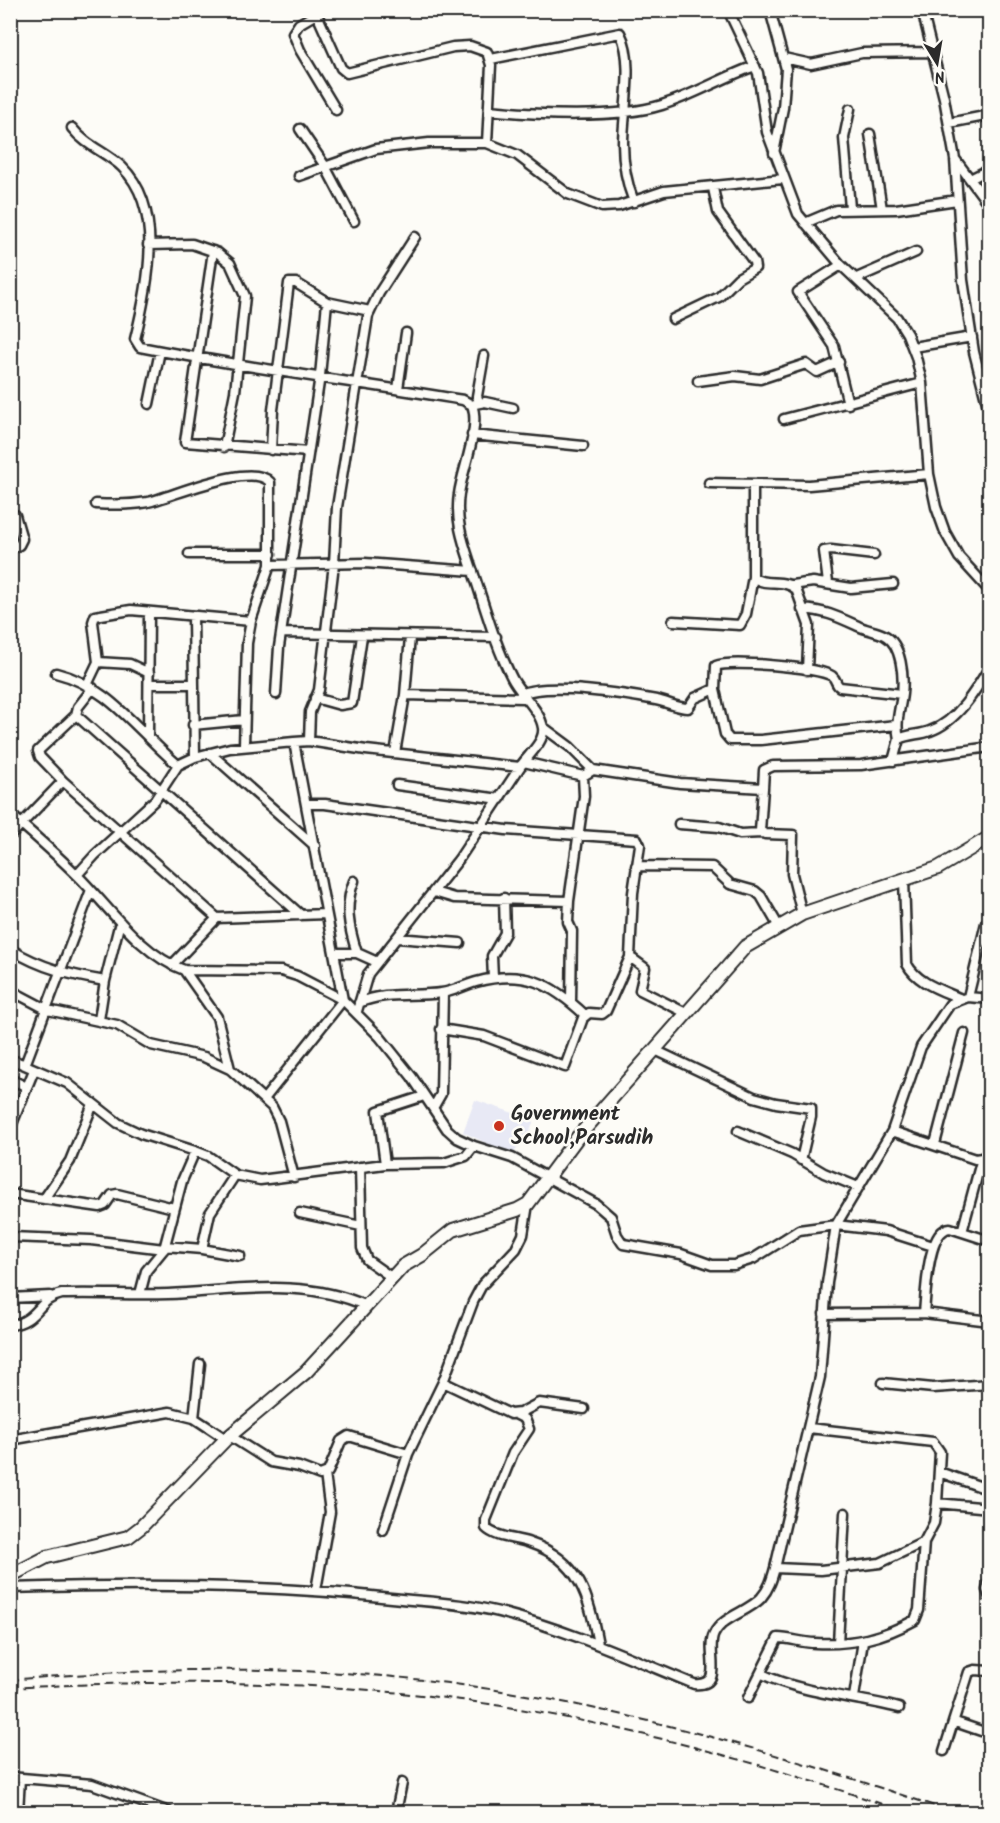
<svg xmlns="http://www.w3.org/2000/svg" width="1000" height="1823" viewBox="0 0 1000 1823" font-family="Kalam,sans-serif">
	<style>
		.built { fill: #e8e9f5 }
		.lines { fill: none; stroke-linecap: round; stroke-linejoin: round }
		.street-casing { stroke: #2b2b2b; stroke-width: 13 }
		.secondary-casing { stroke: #2b2b2b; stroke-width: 16 }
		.street { stroke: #fdfcf7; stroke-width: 8 }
		.secondary { stroke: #fdfcf7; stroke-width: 12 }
		.rail { stroke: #2b2b2b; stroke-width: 2; stroke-dasharray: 9 4.5; stroke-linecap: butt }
		.poi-dot { fill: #c8321e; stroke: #fdfcf7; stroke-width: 2 }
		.labels { text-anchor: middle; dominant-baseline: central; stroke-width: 5; stroke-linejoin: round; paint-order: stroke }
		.poi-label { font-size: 21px; font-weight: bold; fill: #2b2b2b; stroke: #fdfcf7; text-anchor: start }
	</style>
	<rect width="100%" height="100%" fill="#fdfcf7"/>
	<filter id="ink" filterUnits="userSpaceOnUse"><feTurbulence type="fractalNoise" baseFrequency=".0167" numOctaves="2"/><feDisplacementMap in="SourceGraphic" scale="12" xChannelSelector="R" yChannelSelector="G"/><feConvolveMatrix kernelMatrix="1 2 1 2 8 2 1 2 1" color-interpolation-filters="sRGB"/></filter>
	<g filter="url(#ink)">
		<path class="built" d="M475,1100L534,1120L529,1134L512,1155L463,1132Z"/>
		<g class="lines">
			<g class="street-casing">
				<path id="street" d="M315,10L341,68L347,73L453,47L470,46L487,52L491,65L487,143
					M728,10L758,73L767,132L798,214L841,265L897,318L907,334L916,357L922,383L929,474L936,507L945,532L959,557L990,591
					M770,10L786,69L783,108L774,153
					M922,10L944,98L955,159L963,280L974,352L990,415
					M316,14L299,24L293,33L300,50L336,110
					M784,58L811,64L862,53L932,52
					M491,59L620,33C635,60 623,112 623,143C623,164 626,182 634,202
					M850,109L844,138L850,208
					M489,110C536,115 617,119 662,105C695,95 723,77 755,66
					M949,123L990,115
					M72,128C86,146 106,152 122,167C165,209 148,287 135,339L140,347C247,368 355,382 463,400L472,405C481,427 462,470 459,494C455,520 463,542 471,566C484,603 494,643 512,678C520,694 541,711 543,728C545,742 527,756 520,767L366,750L309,741L294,742L343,1000L265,1098
					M300,129L325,166L354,221
					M870,134L882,209
					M955,159L990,206
					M299,176L376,149L429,143H487L517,155L568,194L602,207L619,206L664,191L783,179
					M970,179L990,169
					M805,223L836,210L896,209L957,200
					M148,245L192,244L218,253L230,263L245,296L235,392L224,447
					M213,251L185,442L308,452
					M841,265L798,292L834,346L848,404
					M857,278L916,252
					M673,319L719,297L738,278L755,268L754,262L718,212L713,188
					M913,347L972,337
					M698,381L735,376L760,379L806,364L817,372L839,362
					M398,389L406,333
					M479,402L477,396L484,356
					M149,404L160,351
					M475,404L485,402L513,408
					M784,419L922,383
					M472,435L583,446
					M271,450L273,410L289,283H296L327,302L370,311
					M709,483L809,485L929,474
					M753,485V577C764,587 784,578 796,589L809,625L807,670
					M96,504C113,505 130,505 148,502C172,497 251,461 270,482V565L251,621L247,643L244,745
					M10,549L19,545L22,539L15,515
					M189,554H271
					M270,565L365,563L473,571
					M828,583L824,551L831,550L874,555
					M792,585L813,582L851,588L893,584
					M802,609C826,611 836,616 858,626C866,630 876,631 884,635C902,644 904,677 902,694C900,711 895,722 899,739
					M193,617L195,757
					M673,621L740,625L746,614L753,577
					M282,633L496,637
					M410,637L405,695L524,698
					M98,662L130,664L149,673
					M56,673C109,686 138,732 178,765
					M149,684H192
					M87,685L98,662L93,622L95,616L131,610L251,621
					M715,690L725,734L730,740H761L896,725
					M276,694L279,647L320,376L327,302
					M521,694C548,682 625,694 656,700C667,702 677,708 688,708L695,698L715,689L716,666C729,660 819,667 832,676C837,680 835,684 840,687L902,694
					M315,698L340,705L352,703L362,636
					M76,715L301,915
					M193,725L244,720
					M543,727L570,747L593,770
					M148,737L149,612
					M309,741L310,712L319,690L334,564L337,507L368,316L379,293L415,237
					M210,753L315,846
					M395,753L405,695
					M893,761L899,739C908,734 920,735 930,731C957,722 977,689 990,666
					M524,762L583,776L593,770L680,783L763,788L760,831L765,834L793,835L792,874L802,914
					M63,781L40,757L38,751L76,715L78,707L93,688
					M397,785L500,799
					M763,788L764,770L773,766L861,765L990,747
					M308,804H325L506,830L637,839L640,845L633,893L630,957L645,968L640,990L686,1013
					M10,814C33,834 57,855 78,876C110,908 140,954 184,970L281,971L297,976L343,1000L380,1037L412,1077L447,1129L457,1138L474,1146L512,1158L596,1204L611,1217L617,1235L623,1244L681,1254L712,1265H734L753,1259L799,1230L836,1225L827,1283L820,1377L775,1568L821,1570L880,1563L924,1542L934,1523L937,1503L990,1508
					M679,824L719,827L740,834L762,833
					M10,836L63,781L217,918L326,914
					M636,866L712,867L730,884L755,891L761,896L779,927
					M77,875L95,855L155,800L178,765L195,757L230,748L294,742
					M904,880L907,964C917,983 941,990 959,998
					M354,881C344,906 349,928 357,953
					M91,890L25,1065L67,1083L118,1123L141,1134L195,1151
					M434,892L454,898L569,901L584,796L583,776
					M569,901L568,922L572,931L571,1002
					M397,938L460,943
					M10,949C41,968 70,975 105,981
					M334,953H357L377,962
					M172,965L217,918
					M184,970L217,1017L230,1069
					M493,978L492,956L505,933L504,898
					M10,990L48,1010L117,1025L151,1045L204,1057L230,1069L272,1107L279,1121L294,1177
					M968,997L986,923L990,919
					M359,1003C386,991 413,997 441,993C453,992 465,985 476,982C524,969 551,983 585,1015
					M357,1011L368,974L459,859L520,767
					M99,1020L105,981L120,922
					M441,1029L484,1036L565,1067L583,1018L589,1013L602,1014L606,1011L630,957
					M655,1050L754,1097L776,1103L811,1108V1117L801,1160
					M10,1059L25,1065
					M10,1079L27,1087
					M433,1108L441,1094L443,993
					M10,1129L34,1070
					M738,1131L792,1154L824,1173L858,1187
					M892,1131L975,1159L982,1158L987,1154L990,1137
					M935,1144L964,1033
					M385,1164L378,1111L424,1096
					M360,1167L362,1248L367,1260L391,1277
					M10,1194L100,1207L105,1205L112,1195L117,1194L174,1208
					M44,1199L70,1161L93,1104
					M300,1213L361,1226
					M962,1232L982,1158
					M10,1237L91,1240L164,1249
					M165,1246L202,1249L240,1256
					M933,1246L886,1231L836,1225L892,1131L921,1047L950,1004L968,997L990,999
					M202,1249L210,1213L235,1175
					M140,1294L146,1271L164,1249L182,1181L195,1151L208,1156L235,1175L260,1180L385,1164L444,1163L466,1156L474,1146
					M10,1298L50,1296
					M924,1313C926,1294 927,1230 950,1228L990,1241
					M824,1314L924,1313L990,1321
					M10,1325C38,1322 37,1299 62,1294C97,1293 132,1295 168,1294C236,1291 303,1277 367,1306
					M443,1382L510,1414L520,1413L539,1403L584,1409
					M883,1383L933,1388L990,1384
					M515,1414L525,1419L529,1429L513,1453L486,1520V1528C496,1538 517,1538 530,1543C580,1560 589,1597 598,1644
					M194,1418L200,1364
					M809,1428L933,1442L940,1452L937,1503
					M230,1436L271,1462L299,1467L320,1475L328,1472L341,1441L349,1436L408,1454
					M10,1440L170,1412L194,1418L226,1439
					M939,1472L990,1490
					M383,1530L408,1454L443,1382L473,1302L482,1285L516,1249L523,1235L528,1204
					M990,1577L987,1590L990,1598
					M10,1588C137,1584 265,1584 391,1598C427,1602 463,1603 499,1612C566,1629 630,1658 694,1684C726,1687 705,1651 714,1634C723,1616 748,1612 761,1598C769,1589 772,1579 775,1568
					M316,1590L330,1512L325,1474
					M838,1643L845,1513
					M762,1674C804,1694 853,1696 899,1708
					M854,1697L863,1641
					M748,1698L778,1638C790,1638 803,1643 815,1643C852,1645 883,1638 915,1620L919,1610L924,1542
					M955,1722L990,1734
					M944,1751L969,1672L975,1670L990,1671
					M10,1777L92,1784L169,1812
					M18,1812L20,1778
					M396,1812L402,1783"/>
			</g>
			<g class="secondary-casing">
				<path id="secondary" d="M10,1576L47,1557L128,1537L141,1527L226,1439L306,1372L403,1266L422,1255L453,1230L517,1210L528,1204L577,1138L745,947L802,914L938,868L990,837"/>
			</g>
			<use href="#street" class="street"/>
			<use href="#secondary" class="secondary"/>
			<path class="rail" d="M10,1680C130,1669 251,1666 372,1675C570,1691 764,1747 952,1812
				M10,1688C170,1679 331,1680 489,1704C631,1726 770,1765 905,1812"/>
		</g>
	</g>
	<circle class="poi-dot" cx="499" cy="1126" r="6"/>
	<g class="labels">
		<g class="poi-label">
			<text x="511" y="1114">Government<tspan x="511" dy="24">School,Parsudih</tspan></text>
		</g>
	</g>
	<rect width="1000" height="1823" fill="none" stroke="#fdfcf7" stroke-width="36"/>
	<rect x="18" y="18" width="964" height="1787" fill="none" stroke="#2b2b2b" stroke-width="2" filter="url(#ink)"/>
	<g transform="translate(937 63) rotate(169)" stroke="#fdfcf7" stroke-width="4.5" paint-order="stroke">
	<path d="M0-4.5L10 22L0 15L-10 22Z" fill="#2b2b2b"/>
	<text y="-9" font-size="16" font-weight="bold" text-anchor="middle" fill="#2b2b2b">N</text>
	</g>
</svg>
